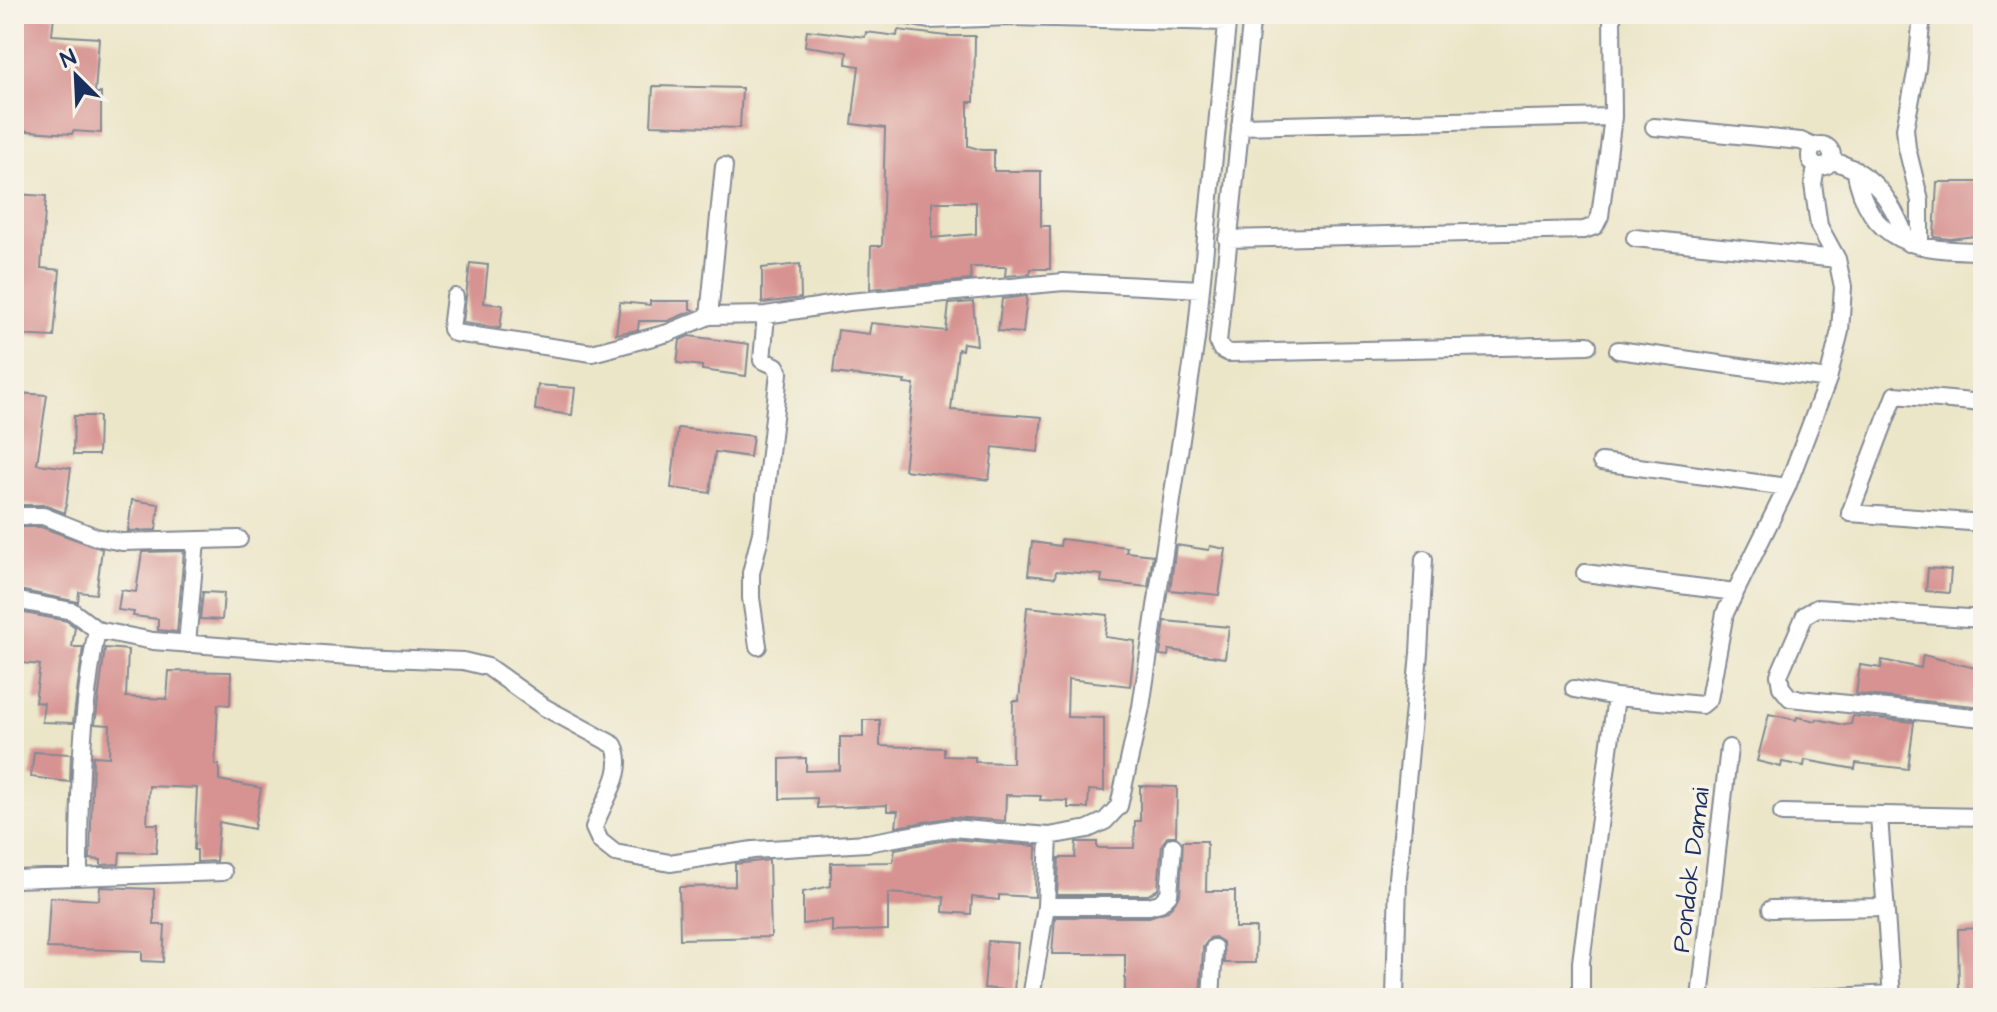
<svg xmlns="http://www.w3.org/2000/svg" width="1997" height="1012" viewBox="0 0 1997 1012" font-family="'Architects Daughter',sans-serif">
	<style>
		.building { fill: #d79391; fill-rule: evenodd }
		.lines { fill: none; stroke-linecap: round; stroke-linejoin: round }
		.minor-casing { stroke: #848a94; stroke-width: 20 }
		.minor { stroke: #fff; stroke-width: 16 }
		.labels { text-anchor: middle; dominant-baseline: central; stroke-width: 7; stroke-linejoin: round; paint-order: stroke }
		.street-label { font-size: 26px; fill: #1b2f5e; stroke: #f7f3e8 }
	</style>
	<rect width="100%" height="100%" fill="#f7f3e8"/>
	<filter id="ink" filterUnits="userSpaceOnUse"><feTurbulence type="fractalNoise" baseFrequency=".0125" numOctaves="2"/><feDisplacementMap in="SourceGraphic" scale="16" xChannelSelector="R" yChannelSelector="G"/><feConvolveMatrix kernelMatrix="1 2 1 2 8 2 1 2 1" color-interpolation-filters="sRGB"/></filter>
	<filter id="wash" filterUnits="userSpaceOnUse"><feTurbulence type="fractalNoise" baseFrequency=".006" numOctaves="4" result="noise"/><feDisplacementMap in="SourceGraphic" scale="32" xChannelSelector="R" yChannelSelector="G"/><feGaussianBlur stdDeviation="1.8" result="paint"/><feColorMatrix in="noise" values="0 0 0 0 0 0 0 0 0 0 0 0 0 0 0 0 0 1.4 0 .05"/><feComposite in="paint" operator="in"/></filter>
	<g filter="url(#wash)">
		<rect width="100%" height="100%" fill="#ece6c9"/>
		<g id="blocks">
			<path class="building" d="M14,14L54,15L52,35L99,38L95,93H101V133L73,131L72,134L14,130Z
				M807,30L865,37L866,32L897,36L898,30L947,36H975L974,102H968V146L982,150H994V171H1041V226H1050V269H1031L1030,274L1005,276L1006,267H970L971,280L870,289L871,246H882L885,128L852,124L859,66L846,64L847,52L805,46ZM932,202H976V234L932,238Z
				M653,86L742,88L740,128L651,125Z
				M1937,182H1981L1983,235L1950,239L1934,237Z
				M14,194L46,196L41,268L60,270L54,337L14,335Z
				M470,263L488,265L484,303L503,305L500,328L463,323Z
				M800,264L801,298L762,303V268Z
				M1027,296L1023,333L998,331L1002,299Z
				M650,301H690V309L694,310L668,321H639L638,330L616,334L620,302L650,305Z
				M973,302L977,345L963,343L962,350L958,349L951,410L1042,417L1038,452L993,447L989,480L904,470L914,385L904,384L905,381L833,373L838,330L869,334L871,323L946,331L949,304Z
				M689,336L749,344L746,376L702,370V366L677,363L680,340Z
				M538,385L575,388L572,415L535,410Z
				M16,393L47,395L37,464L71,468L65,513L44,505H19L21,491H14V488L22,417L14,416Z
				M74,416H99L98,455H73Z
				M678,428L753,436L750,457L715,452L710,493L671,488Z
				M132,500L159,504L156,530L128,531Z
				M16,527H41L102,549L96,594L79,592L78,602L14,589Z
				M1061,539L1127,547L1126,552L1153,555L1148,587L1101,582L1102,575L1056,571L1055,578L1028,575L1032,542L1060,546Z
				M1176,545L1209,550L1210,546L1226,549L1219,595L1170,590Z
				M184,551L177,632L158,630V619L133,616L134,612L118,610L121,590L136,592L142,552Z
				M1928,568L1951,570L1949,593L1926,591Z
				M203,592L224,593L222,620L200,619Z
				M1027,607L1108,615L1105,637L1135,641L1130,686L1068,679L1067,717L1104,718V791L1089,790L1088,808H1068V801L1040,800L1041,796L1006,795L1005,821L952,817L896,827L898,811H887V805L817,808V798L780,799V759L806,758V771L840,770V737H863V720H880V746L944,748V756L975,757V762L1012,763L1013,701H1019Z
				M14,611L67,621L75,627L72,647H83L73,723L42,722L44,703L35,702L40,665L14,662Z
				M1165,621L1229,627L1225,658L1169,650L1168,656L1160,655Z
				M105,648L128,650L126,697L167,699L169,671L231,672L230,705L218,704L215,765H219V780L261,788L254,829L219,822L216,861L197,862V850H194L197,788L149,786L147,824H158L156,853L120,852L119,864L101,865V860L90,859L93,756L109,757L110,725L95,724Z
				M1923,655L1983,670V707L1856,694L1860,665L1881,668L1882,660L1921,668Z
				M1769,714L1796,720L1797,717L1816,721L1817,719L1844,725L1851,724L1853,716L1914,722L1908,769L1856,763L1855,769L1805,760L1804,766L1782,762L1781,767L1757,761Z
				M34,752L71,754L70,782L31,777Z
				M1140,786L1177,787L1176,836H1168L1162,844L1158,889L1148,895H1057L1059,858H1075L1076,842H1097V848H1134L1135,821H1140Z
				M952,839L1036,846L1035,897L999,895V900L972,897L971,914L943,912L944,897L888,893V930L832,932V920L803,924V892L831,886V863L893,862L895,849Z
				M1183,841H1207L1206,891H1235V928H1256L1255,963H1224L1223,942L1215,937L1210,938L1203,947L1200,998H1125V954H1052L1055,917H1149L1168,911L1180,895Z
				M769,860L771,937L680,939L679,887L735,886V864Z
				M100,887L154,889V925H165L163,962L142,961V951L47,948L50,897L99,900Z
				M1983,928V991H1959L1958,929Z
				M988,941L1018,943L1014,991L984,988Z"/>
		</g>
	</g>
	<g filter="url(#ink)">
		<use href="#blocks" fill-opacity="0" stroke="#848a94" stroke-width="2"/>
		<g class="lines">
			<g class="minor-casing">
				<path id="minor" d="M897,14L929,20L1010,17L1228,22
					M1252,14L1218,342L1221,349L1229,353L1588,345
					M1252,15L1282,14
					M1240,126L1613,117
					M1654,127L1801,141L1814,147
					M1810 156a11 11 0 1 1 22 0a11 11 0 1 1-22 0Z
					M1832,161C1875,172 1893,203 1908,243
					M1855,169C1869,246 1917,250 1983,251
					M1635,238L1837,259
					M1227,239L1584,230L1595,226L1600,216L1613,117L1612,14
					M1920,246V201L1907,148L1905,128L1917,68L1922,14
					M455,297L451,329L455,333L592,353L668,333L709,316L766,315L849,302L1064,282L1201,289
					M709,316L724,166
					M1618,350L1828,379
					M1983,403L1895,395L1850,513L1983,523
					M1601,462L1787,487
					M14,516H43L96,537L122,542L239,539
					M1585,573L1735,592
					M14,600L72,611L97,630L153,641L362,657L463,661L488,667L544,707L614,745C628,772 602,801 594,828L600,841L615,853L670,863L753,850L867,843L951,828L1049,836L1088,829L1105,821L1119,806L1141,707L1196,339L1228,14
					M1983,619L1817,608L1805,615L1779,675L1781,687L1790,698L1983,718
					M187,644L196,541
					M758,646L751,598V573L761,533L779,373L776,366L762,360L766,315
					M1574,689L1616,697L1702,705L1709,699L1725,613L1787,487L1828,379L1840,331L1843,287L1837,259L1819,226L1813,184L1816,167
					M1782,813L1983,817
					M1879,816L1892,998
					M79,875C79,793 81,710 97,630
					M14,879L223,872
					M1046,906H1149L1160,903L1169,894L1173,846
					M1771,909L1885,907
					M1031,998L1046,906L1049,836
					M1211,998L1214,948
					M1395,998L1398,878L1419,653L1424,559
					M1581,998V962L1616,697
					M1700,998L1729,748
					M1816,998L1892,994"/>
			</g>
			<use href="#minor" class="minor"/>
		</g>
	</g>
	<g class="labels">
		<g class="street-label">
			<text transform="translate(1691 870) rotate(-83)">Pondok Damai</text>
		</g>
	</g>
	<rect width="1997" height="1012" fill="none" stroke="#f7f3e8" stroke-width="48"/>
	<g transform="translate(76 76) rotate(336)" stroke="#f7f3e8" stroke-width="6" paint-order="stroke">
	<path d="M0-6L14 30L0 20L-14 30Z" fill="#1b2f5e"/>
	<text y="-12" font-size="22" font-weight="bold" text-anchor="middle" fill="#1b2f5e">N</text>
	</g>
</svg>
